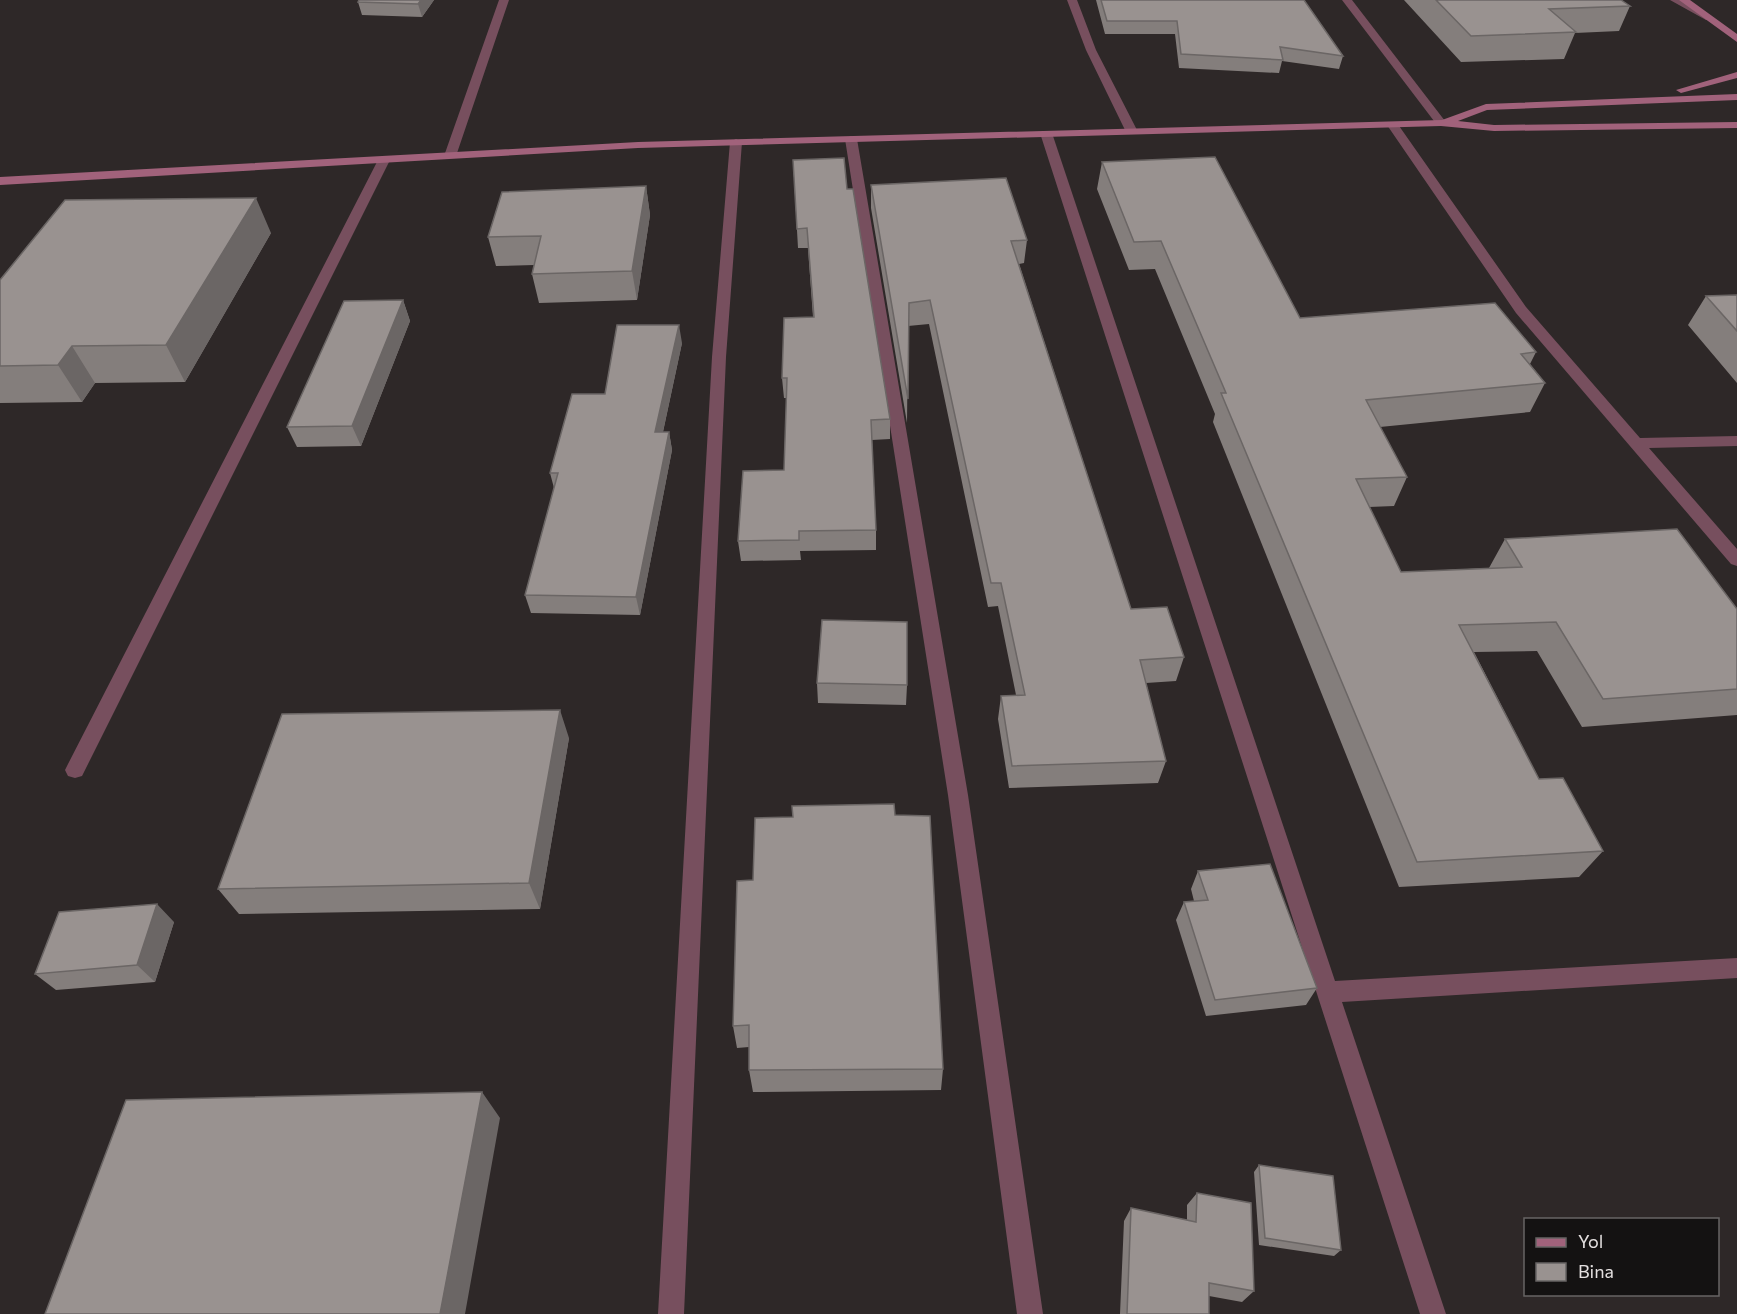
<svg xmlns="http://www.w3.org/2000/svg" width="1737" height="1314" viewBox="0 0 1737 1314" font-family="Commissioner,sans-serif">
	<style>
		.lines { fill: none; stroke-linecap: round; stroke-linejoin: round }
		.street { fill: #774f5e; fill-rule: evenodd }
		.secondary { fill: #a1627b; fill-rule: evenodd }
		.wall { fill: #847e7c }
		.shaded-wall { fill: #6b6665 }
		.building { fill: #999290; stroke: #6b6665; stroke-width: 1.5 }
	</style>
	<rect width="100%" height="100%" fill="#2e2828"/>
	<g class="lines">
		<path class="street" d="M499,0H509L456,156L446,158L444,156Z
			M1067,0H1077L1096,50L1137,130L1135,132L1125,130L1086,50Z
			M1342,0H1352L1445,121V125H1437Z
			M1670,0H1682L1714,18L1706,20Z
			M1389,123H1397L1526,307L1640,438L1737,436V446L1649,448L1737,549V566L1731,564L1516,313L1387,125Z
			M1042,131L1052,133L1335,981L1737,958V978L1342,1002L1446,1314H1420L1040,133Z
			M851,136L857,139L968,795L1043,1314H1017L948,795L845,139Z
			M736,139L742,142L726,357L684,1314H658L712,357L730,142Z
			M384,157L390,160L82,776L75,778L68,776L65,770L68,764L378,160Z"/>
		<path class="secondary" d="M1679,0H1690L1737,34V42Z
			M1737,72V78L1681,93L1676,90Z
			M1737,94V100L1487,110L1458,121L1494,125L1737,122V128L1494,131L1441,126L638,148L0,185V177L638,142L1442,120L1486,104Z"/>
	</g>
	<path class="wall" d="M359,0H434L422,17L362,15L358,2Z
		M1096,0H1304L1343,56L1339,69L1282,61L1279,73L1179,68L1175,34H1105Z
		M1404,0H1621L1630,6L1619,31L1575,33L1564,59L1461,62Z
		M793,160L847,189L890,419V439L872,440L876,530V550L800,551L801,560L741,561L738,541L784,470L787,398H784L782,378L813,317L808,248H798Z
		M1102,162L1300,318L1536,352L1530,364L1545,383L1530,412L1380,427L1407,477L1394,506L1369,507L1401,572L1489,568L1505,539L1737,609V715L1582,727L1537,651L1474,652L1539,779L1603,851L1579,877L1399,887L1213,422L1215,414L1155,269L1129,270L1097,189Z
		M871,185L1027,240L1024,263L1019,264L1131,609L1184,657L1176,681L1146,683L1166,761L1158,783L1009,788L998,719L1001,696L1016,695L998,606L988,607L929,324L908,326L907,423L871,208Z
		M646,186L650,215L637,300L539,303L532,274L534,265L496,266L488,237Z
		M271,233L185,382L95,383L82,402L0,403V280Z
		M1737,295V383L1688,325L1706,296Z
		M403,300L410,321L361,446L297,447L287,427Z
		M682,343L663,432H669L672,450L640,615L531,613L525,595L554,488L550,473L605,394Z
		M817,683L907,685L906,705L818,703Z
		M569,738L540,909L239,914L218,889Z
		M895,815L943,1069L941,1090L753,1092L749,1070V1047L737,1048L733,1026L753,880Z
		M1198,871L1317,988L1306,1005L1206,1016L1176,920L1184,902L1194,901L1191,889Z
		M174,922L155,982L56,990L35,974Z
		M1259,1165L1341,1250L1334,1256L1259,1245L1254,1172Z
		M1197,1193L1254,1291L1242,1302L1209,1296V1314H1120L1124,1221L1131,1208L1187,1220V1205Z"/>
	<path class="shaded-wall" d="M421,0H434L422,17L418,4Z
		M646,186L650,215L637,300L632,271Z
		M256,198L271,233L185,382L166,345Z
		M403,300L410,321L361,446L352,426Z
		M679,325L682,343L659,450L655,432Z
		M72,346L95,383L82,402L58,365Z
		M669,432L672,450L640,615L636,597Z
		M560,710L569,738L540,909L529,883Z
		M157,904L174,922L155,982L137,965Z
		M482,1092L500,1118L465,1314H440Z"/>
	<path class="building" d="M359,0H421L418,4L358,2Z
		M1101,0H1304L1343,56L1280,47L1283,60L1181,54L1177,21H1107Z
		M1436,0H1621L1630,6L1549,9L1576,32L1471,36Z
		M1215,157L1300,318L1495,303L1536,352L1521,354L1545,383L1366,400L1407,477L1356,479L1401,572L1522,567L1505,539L1677,529L1737,609V689L1603,699L1556,622L1459,625L1539,779L1563,778L1603,851L1417,862L1221,393H1226L1161,241L1134,242L1102,162Z
		M844,158L847,189H853L890,419L871,420L876,530L799,531V540L738,541L743,471L784,470L787,378H782L784,318L814,317L807,228L797,229L793,160Z
		M1006,178L1027,240L1011,241L1131,609L1167,607L1184,657L1140,660L1166,761L1012,766L1001,696L1025,695L1001,583H991L930,300L909,303L908,399L871,185Z
		M646,186L632,271L532,274L541,236L488,237L502,192Z
		M256,198L166,345L72,346L58,365L0,366V280L65,200Z
		M1737,295V331L1706,296Z
		M403,300L352,426L287,427L344,301Z
		M617,325H679L655,432H669L636,597L525,595L558,473H550L572,394H605Z
		M822,620L907,622V685L817,683Z
		M560,710L529,883L218,889L282,714Z
		M894,804L895,815L930,816L943,1069L749,1070V1025L733,1026L737,881L753,880L755,818L793,817L792,806Z
		M1270,864L1317,988L1215,1000L1184,902L1208,900L1198,871Z
		M157,904L137,965L35,974L59,912Z
		M482,1092L440,1314H45L126,1100Z
		M1259,1165L1333,1176L1341,1250L1265,1238Z
		M1197,1193L1251,1203L1254,1291L1209,1283V1314H1127L1131,1208L1196,1222Z"/>
	<rect x="1524" y="1218" width="195" height="78" fill="#141212" stroke="#676464" stroke-width="1.5"/>
	<rect x="1536" y="1238" width="30" height="9" fill="#a1627b" stroke="#676464" stroke-width="1.5"/>
	<text x="1578" y="1248" font-size="18" fill="#e4e0e0">Yol</text>
	<rect x="1536" y="1263" width="30" height="18" fill="#999290" stroke="#676464" stroke-width="1.5"/>
	<text x="1578" y="1278" font-size="18" fill="#e4e0e0">Bina</text>
</svg>
